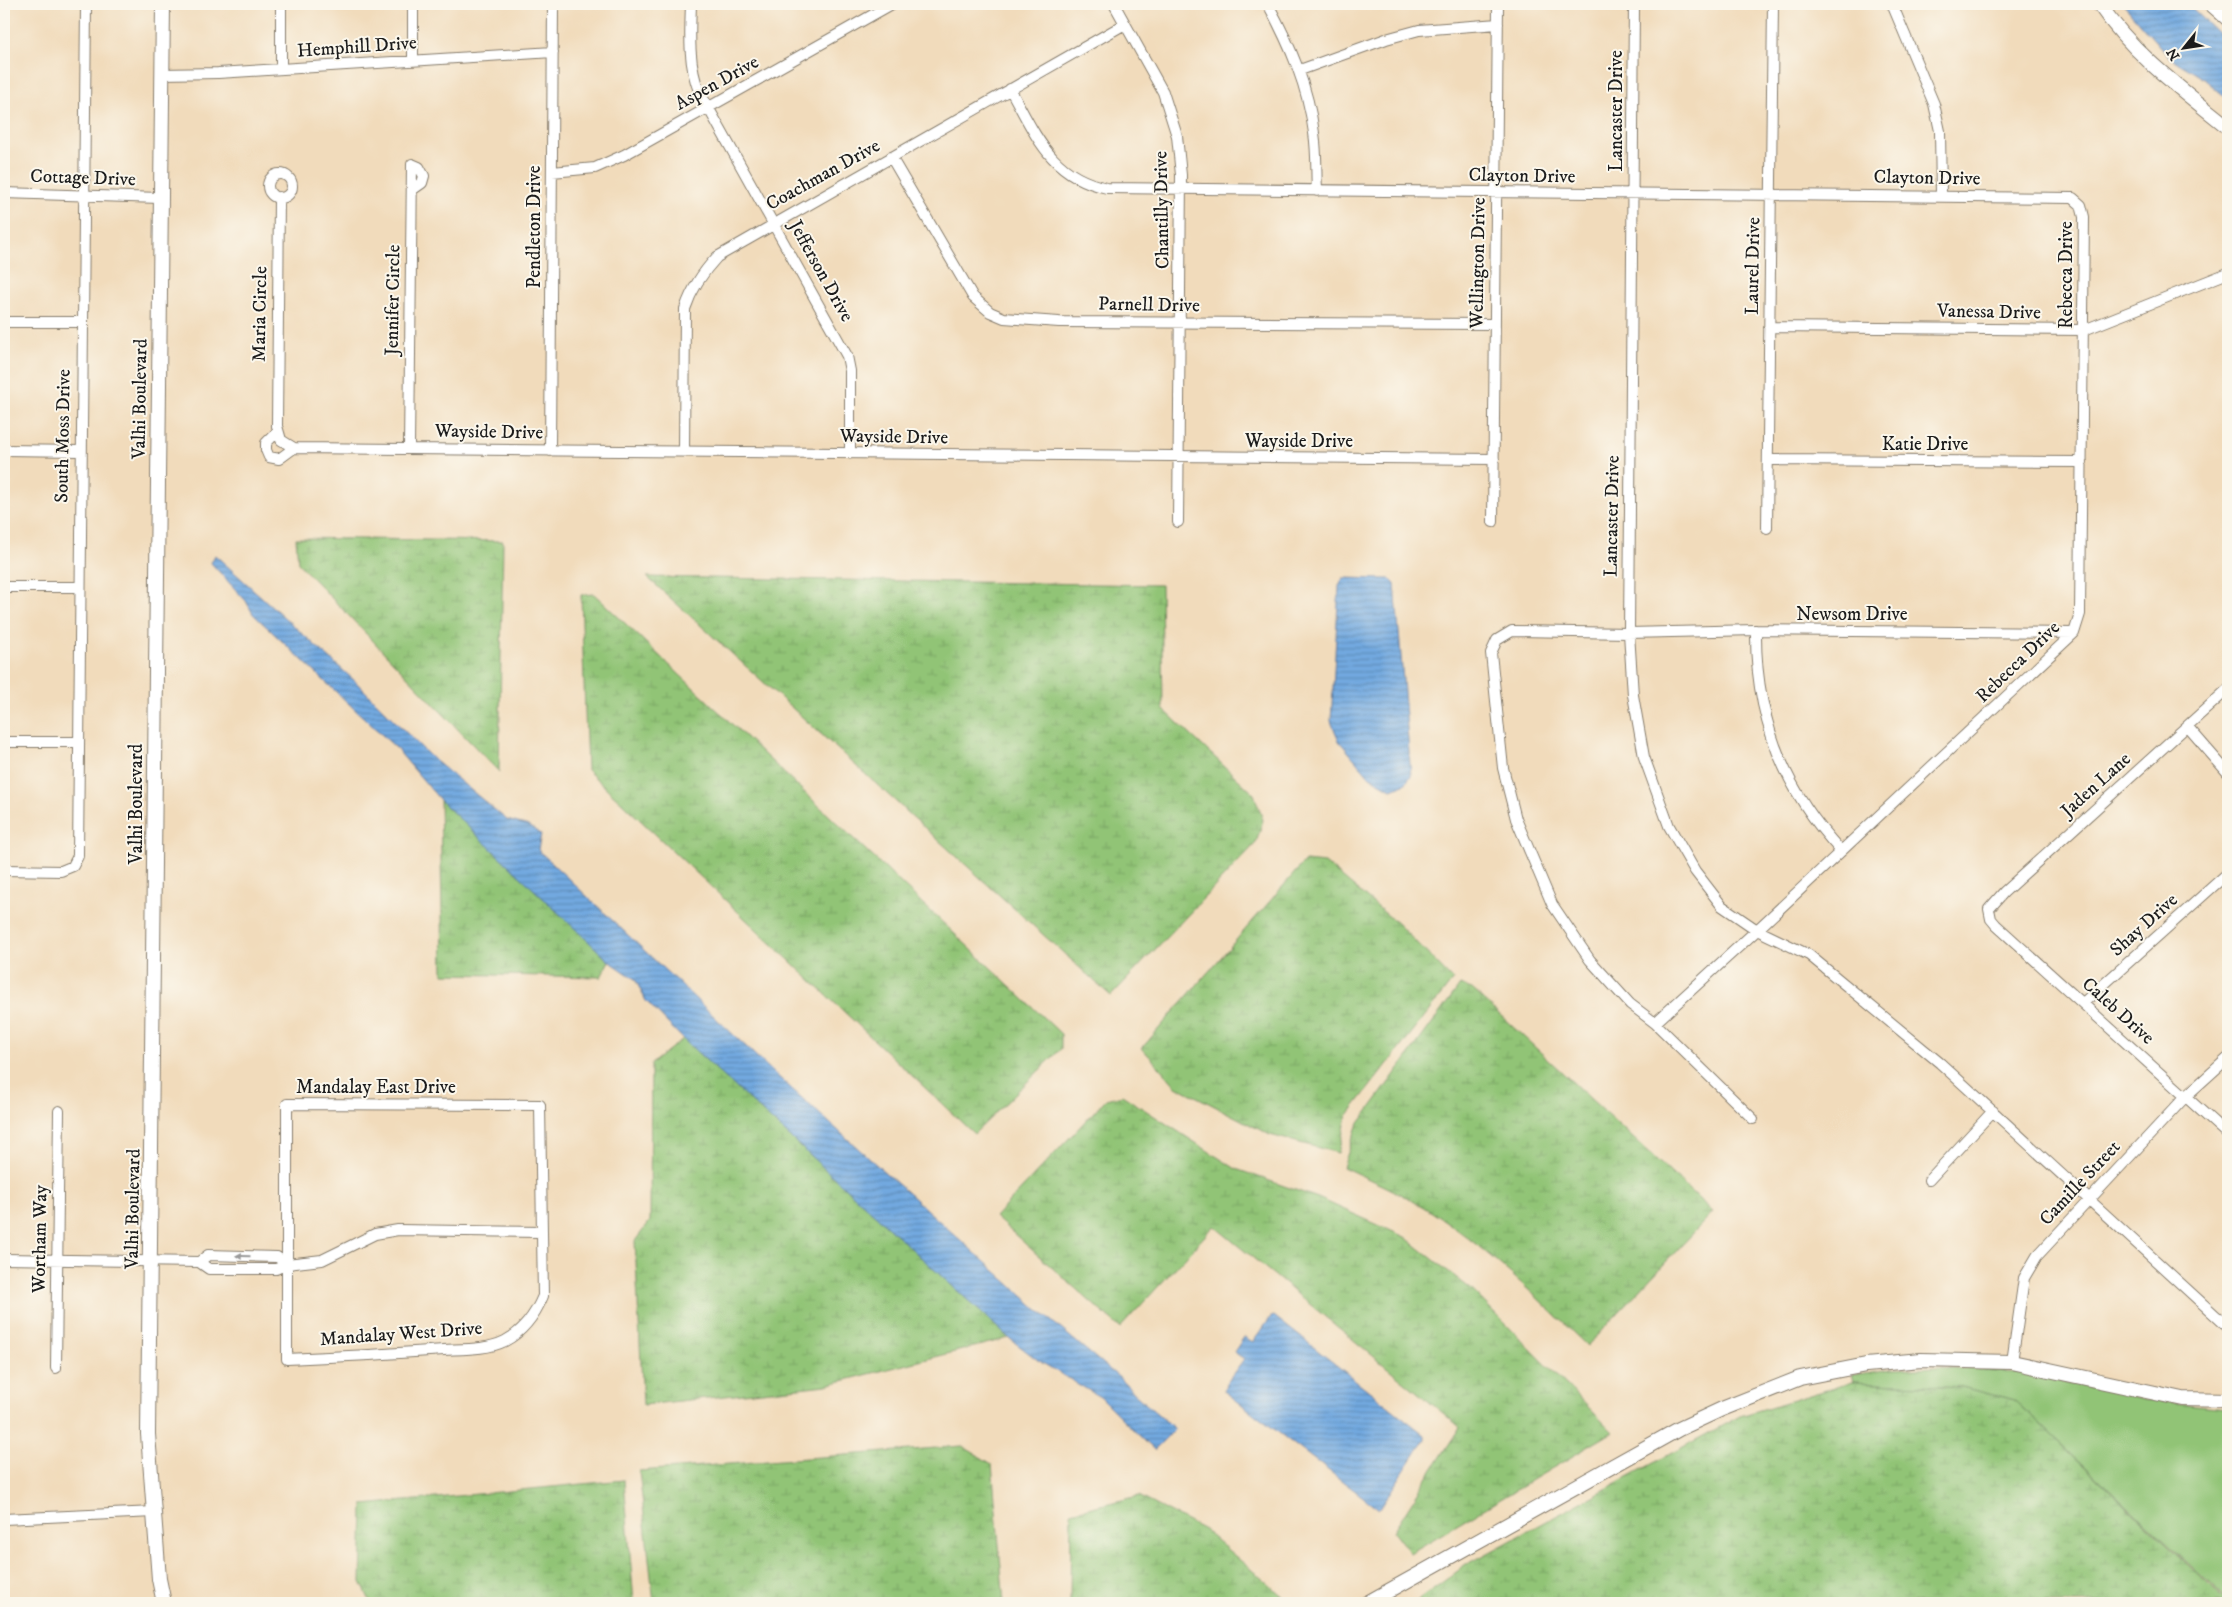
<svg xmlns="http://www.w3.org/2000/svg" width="2232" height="1607" viewBox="0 0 2232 1607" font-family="'IM FELL DW Pica',serif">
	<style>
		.green { fill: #91c476; stroke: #567049 }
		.wetland { fill: url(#wetland-marsh); stroke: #567049 }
		.water { fill: url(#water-rules); stroke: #47627e }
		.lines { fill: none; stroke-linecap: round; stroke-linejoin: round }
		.street-casing { stroke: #867c6c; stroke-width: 12 }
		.secondary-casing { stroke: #867c6c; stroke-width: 16 }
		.street { stroke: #fff; stroke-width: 10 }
		.secondary { stroke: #fff; stroke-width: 14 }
		.oneway { fill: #999 }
		.labels { text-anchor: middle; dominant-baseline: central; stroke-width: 4; stroke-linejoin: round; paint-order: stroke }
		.street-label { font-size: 19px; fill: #1c1c1c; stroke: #fbf7ec }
	</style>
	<defs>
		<pattern id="wetland-marsh" width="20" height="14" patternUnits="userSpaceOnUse" patternTransform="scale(1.25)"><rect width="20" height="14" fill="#91c476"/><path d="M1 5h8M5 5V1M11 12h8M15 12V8" fill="none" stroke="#7ca866"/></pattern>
		<pattern id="water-rules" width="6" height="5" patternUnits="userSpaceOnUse" patternTransform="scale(1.25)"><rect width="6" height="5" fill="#72a9e0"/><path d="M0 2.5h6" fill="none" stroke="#5d89b5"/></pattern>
	</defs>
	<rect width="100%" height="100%" fill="#fbf7ec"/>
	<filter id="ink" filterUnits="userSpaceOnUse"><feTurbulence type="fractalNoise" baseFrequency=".02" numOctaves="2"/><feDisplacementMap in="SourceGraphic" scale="10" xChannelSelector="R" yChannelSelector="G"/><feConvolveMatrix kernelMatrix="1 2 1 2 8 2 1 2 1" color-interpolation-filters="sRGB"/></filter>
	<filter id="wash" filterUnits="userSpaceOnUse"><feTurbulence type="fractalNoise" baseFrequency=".0096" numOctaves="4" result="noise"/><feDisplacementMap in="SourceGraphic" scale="20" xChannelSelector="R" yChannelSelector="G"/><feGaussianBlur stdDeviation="1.12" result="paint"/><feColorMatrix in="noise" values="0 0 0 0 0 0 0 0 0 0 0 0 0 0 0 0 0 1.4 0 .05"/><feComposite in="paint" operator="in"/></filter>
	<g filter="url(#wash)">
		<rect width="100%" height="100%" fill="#f1dbbb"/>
		<path class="green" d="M1936,1367L2021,1372L2145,1400L2228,1408V1601L2017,1402L1962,1387L1853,1382L1851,1375L1892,1369Z"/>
		<path class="wetland" d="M296,538L503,541L499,772L298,563Z
			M647,577L1161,585L1163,709L1254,794L1263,820L1256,843L1111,996Z
			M594,594L1061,1034V1049L974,1134L587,770L581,595Z
			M440,800L609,961L601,977L443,974Z
			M1305,861L1325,863L1398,924L1453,980L1347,1116L1338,1153L1270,1135L1176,1086L1142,1048Z
			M1460,985L1472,989L1713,1212L1587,1346C1541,1301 1496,1257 1444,1220C1412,1198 1377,1183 1343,1167L1357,1126Z
			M683,1039L1009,1338L826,1385L643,1405L635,1241L650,1221L651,1064Z
			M1122,1095L1236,1169L1318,1198L1405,1237L1472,1290L1613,1432L1410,1553L1393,1531L1460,1427L1214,1226L1120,1328L995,1217L1106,1099Z
			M1853,1382L1962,1387L2017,1402L2228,1603H1414L1466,1565L1740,1416Z
			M962,1446L992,1464L1004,1603H654L639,1471Z
			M624,1480L634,1603H371L361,1582L363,1505Z
			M1139,1496L1204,1530L1291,1603H1070L1071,1512Z"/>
		<path class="water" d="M2123,4H2188L2228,43V99L2203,78L2169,57Z
			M215,555L356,682L431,757L507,820L529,826L541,834L538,850L774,1073L1042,1313L1122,1380L1139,1398L1175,1429L1154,1450L1100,1397L1039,1361L1009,1338L683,1039L646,1001L635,979L609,961L440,800L395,747L253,614L246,601L211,563Z
			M1343,578L1390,579L1395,584L1411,776L1404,785L1391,789L1370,777L1339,741L1331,721L1339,586Z
			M1274,1316L1425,1435V1439L1379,1509L1224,1391L1226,1383L1244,1359L1234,1352L1244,1337L1253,1342L1271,1317Z"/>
	</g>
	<g filter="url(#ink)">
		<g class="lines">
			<g class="street-casing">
				<path id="street" d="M691,4C690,33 688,64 699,91L847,356L850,371V454
					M1114,4L1163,92L1177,136L1181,175L1178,522
					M1268,4C1290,45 1308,86 1314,133C1317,152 1316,172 1317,191
					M1634,4L1629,633L1633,695L1644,757L1669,826L1695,871L1722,906L1757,930L1809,955L1940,1063L2228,1327
					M1892,4L1934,104L1940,131L1941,196
					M413,61V4
					M281,69V4
					M1300,70L1386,39L1419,30L1498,24
					M162,74L218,73L553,52
					M1010,89C1036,135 1050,176 1107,188L2073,198L2081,205L2084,217L2080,614L2074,633L1757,930L1655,1023
					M891,157L973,297L990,312L1004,318L1059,322L1495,324
					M552,172L595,168L624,155L892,4
					M268 186a12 12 0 1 1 24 0a12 12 0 1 1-24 0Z
					M4,193L160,198
					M279,197L277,426L281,440L294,448L1494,459
					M4,322H82
					M1769,327L2084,330L2228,273
					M277,432L266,443V450L269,457L279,459L294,448
					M409,449L412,164L419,167L424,176L422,183L412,190
					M4,450L81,451
					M550,451L553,4
					M684,452L685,309C692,288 702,273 717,257L1125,24
					M1768,460L2082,462
					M1493,522L1498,4
					M1767,528L1773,4
					M4,587H79
					M1756,630C1755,715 1783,789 1841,851
					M2228,689L2004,892L1989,909L1991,919L1996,925L2228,1135
					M2187,726L2228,773
					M4,742H78
					M4,870L61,871L73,866L78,856L86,4
					M2083,1003L2228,873
					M287,1104L540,1105L543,1296C535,1315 524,1331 505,1341C487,1350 463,1349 444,1350C392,1354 340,1357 287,1359Z
					M1753,1119L1655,1023L1630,1004L1590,960L1552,904L1516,819L1503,768L1491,653L1497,640L1512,631L1629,633L1756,630L2074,633
					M1929,1180L1993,1111
					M4,1259L199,1262L209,1269H276L287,1264L322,1260L375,1234L398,1230L542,1232
					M199,1262L208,1255L277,1257L287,1264
					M2012,1362L2024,1278L2037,1256L2186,1096L2228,1058
					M56,1368L59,1111
					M4,1519L154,1512"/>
			</g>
			<g class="secondary-casing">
				<path id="secondary" d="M163,4L148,1434L159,1579L164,1603
					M2099,4C2135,56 2180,88 2228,127
					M2211,4L2228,19
					M1367,1603L1679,1429L1722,1409L1800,1378L1866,1365L1921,1360L2012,1362L2183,1399L2228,1400"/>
			</g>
			<use href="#street" class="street"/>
			<use href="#secondary" class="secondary"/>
		</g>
		<defs><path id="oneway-solid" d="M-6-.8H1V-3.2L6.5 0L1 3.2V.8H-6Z" transform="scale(1.25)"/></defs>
		<use class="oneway" href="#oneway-solid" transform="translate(243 1256) rotate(-178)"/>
	</g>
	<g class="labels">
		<g class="street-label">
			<text transform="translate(357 47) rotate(-4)">Hemphill Drive</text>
			<text transform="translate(717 83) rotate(-29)">Aspen Drive</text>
			<text transform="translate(1616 111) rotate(-90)">Lancaster Drive</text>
			<text transform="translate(823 175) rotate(-29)">Coachman Drive</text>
			<text transform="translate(1522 176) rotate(1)">Clayton Drive</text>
			<text transform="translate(83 178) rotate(2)">Cottage Drive</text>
			<text transform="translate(1927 178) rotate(1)">Clayton Drive</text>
			<text transform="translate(1162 210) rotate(-91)">Chantilly Drive</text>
			<text transform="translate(534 227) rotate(-90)">Pendleton Drive</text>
			<text transform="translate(1478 263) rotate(-89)">Wellington Drive</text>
			<text transform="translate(1753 266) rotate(-89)">Laurel Drive</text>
			<text transform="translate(821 271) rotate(61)">Jefferson Drive</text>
			<text transform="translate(2066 275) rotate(-90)">Rebecca Drive</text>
			<text transform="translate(393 300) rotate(-89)">Jennifer Circle</text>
			<text transform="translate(1149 305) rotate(1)">Parnell Drive</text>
			<text transform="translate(1989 312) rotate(1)">Vanessa Drive</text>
			<text transform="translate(260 314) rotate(-89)">Maria Circle</text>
			<text transform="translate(140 399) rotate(-89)">Valhi Boulevard</text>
			<text transform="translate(489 432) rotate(1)">Wayside Drive</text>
			<text transform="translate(63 436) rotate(-89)">South Moss Drive</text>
			<text transform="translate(894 437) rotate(1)">Wayside Drive</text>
			<text x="1299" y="441">Wayside Drive</text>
			<text x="1925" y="444">Katie Drive</text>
			<text transform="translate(1612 516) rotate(-89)">Lancaster Drive</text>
			<text x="1852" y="614">Newsom Drive</text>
			<text transform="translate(2018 662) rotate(-44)">Rebecca Drive</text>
			<text transform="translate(2096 785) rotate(-42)">Jaden Lane</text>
			<text transform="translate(136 804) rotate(-90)">Valhi Boulevard</text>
			<text transform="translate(2144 925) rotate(-42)">Shay Drive</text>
			<text transform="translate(2118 1011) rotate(42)">Caleb Drive</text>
			<text x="376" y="1087">Mandalay East Drive</text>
			<text transform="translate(2080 1183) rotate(-47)">Camille Street</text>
			<text transform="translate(133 1209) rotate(-89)">Valhi Boulevard</text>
			<text transform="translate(40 1239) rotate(-89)">Wortham Way</text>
			<text transform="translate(401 1334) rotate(-4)">Mandalay West Drive</text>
		</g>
	</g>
	<rect width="2232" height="1607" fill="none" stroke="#fbf7ec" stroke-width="20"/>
	<g transform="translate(2184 48) rotate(240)" stroke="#fbf7ec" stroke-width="4" paint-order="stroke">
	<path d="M0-4L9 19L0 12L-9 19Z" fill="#1c1c1c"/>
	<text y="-8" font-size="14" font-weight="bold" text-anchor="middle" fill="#1c1c1c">N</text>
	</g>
</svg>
